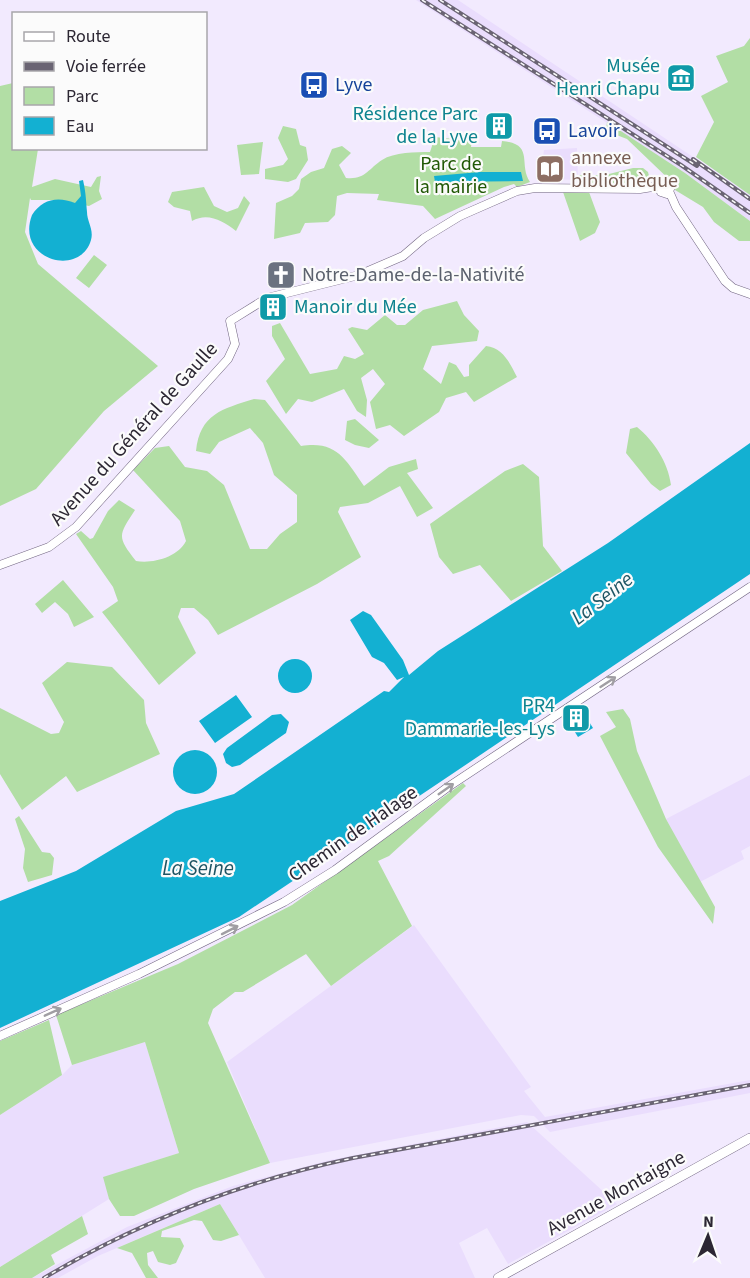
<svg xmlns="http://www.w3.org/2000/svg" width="750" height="1278" viewBox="0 0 750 1278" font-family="'Source Sans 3',sans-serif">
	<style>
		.built { fill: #eaddfd }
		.green { fill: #b2dea5 }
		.water { fill: #13b0d2 }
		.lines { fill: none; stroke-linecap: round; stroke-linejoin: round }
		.tertiary-casing { stroke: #726682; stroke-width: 9 }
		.primary-casing { stroke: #726682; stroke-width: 10 }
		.tertiary { stroke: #fff; stroke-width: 8 }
		.primary { stroke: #fff; stroke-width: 9 }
		.rail-casing { stroke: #6a6473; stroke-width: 4 }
		.rail { stroke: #fbfbfb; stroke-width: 1.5; stroke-dasharray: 4.5; stroke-linecap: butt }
		.oneway { stroke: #a09ea3 }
		.labels { text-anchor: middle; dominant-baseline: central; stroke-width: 4.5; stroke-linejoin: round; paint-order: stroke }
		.culture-label { font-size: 20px; fill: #0d838f; stroke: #fbfbfb; text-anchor: end }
		.transit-label { font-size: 20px; fill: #164399; stroke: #fbfbfb; text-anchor: start }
		.education-label { font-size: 20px; fill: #785e54; stroke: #fbfbfb; text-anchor: start }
		.park-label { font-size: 20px; fill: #205805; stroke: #fbfbfb }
		.worship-label { font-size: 20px; fill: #5b616d; stroke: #fbfbfb; text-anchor: start }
		.street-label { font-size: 20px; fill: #2c2733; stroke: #fbfbfb }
		.water-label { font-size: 21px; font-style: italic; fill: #1f5564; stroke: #fbfbfb }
	</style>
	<rect width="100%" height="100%" fill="#f2eafe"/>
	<path class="built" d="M416,0H458L750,195V221L685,173Z
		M577,148L578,180L540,179L544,150Z
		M750,775V846L741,851L744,859L700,882L666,819Z
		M414,925L531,1087L524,1091L545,1117L750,1080V1093L550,1132L534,1116L521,1115L270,1163L227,1062Z
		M145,1042L179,1153L104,1177L109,1199L0,1267V1115L62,1075L72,1065Z
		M527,1122L617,1204L508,1264L487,1228L459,1243L475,1278H265L220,1204L98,1256L58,1278H32L127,1227L233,1186L330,1160Z"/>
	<path class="green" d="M750,38V195L696,157L714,122L701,96L728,82L716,56L744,46Z
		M13,83L14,148L38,149L32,187L55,179L91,187L97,177L101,176L99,191L102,199L89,206L58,200H31L30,198L25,232L38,264L158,366L104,411L36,489L0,506V86Z
		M607,122L685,173L750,221V241H739L714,222L703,207L675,190L676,186L627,139L606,131Z
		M283,126L296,129L300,145L306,147L308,160L296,179L288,182L265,179V169L283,165L288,159L278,138Z
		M435,137L472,141L471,147H501L502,141C535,144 518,164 530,182L517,187L514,184L504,187L435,219L423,206L377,200L379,194L347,193L337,196L335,215L328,222L305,223L300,233L274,239L276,203L292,196L299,189L301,179L311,172L324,168L332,149L342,146L351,153L339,165L346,178C365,180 368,169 382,160C394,152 416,152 430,152Z
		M263,142L259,174L241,175L237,145Z
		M633,168H643L648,172L651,184L578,183V175H605Z
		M204,187L214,206L227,212L238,208L244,196L250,203L236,231C223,221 208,212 192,221L190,211L174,207L168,202L172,192Z
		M563,192H589L600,222L595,233L580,241Z
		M94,255L107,265L89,288L76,278Z
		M457,301L464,315L479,331L477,341L432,346L423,369L441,384L449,362L456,365L464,377L469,376V365L486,346C503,348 510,363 517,377L474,402L466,392L446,398L439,412L404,436L390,425L376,429L370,402L385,384L373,369L361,378L367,400L366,417L357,411L344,389L312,402L298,399L286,414L266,381L285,359L272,336V326L280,323L310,374L337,369L344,356L355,359L364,354L348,329L352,327L367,330L385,315L397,325H405L423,310Z
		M254,399L265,400L301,446C337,440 346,460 364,486L389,467L416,459L418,469L407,473L433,508L417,517L400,486L368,503L340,507L338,512L361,557L317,584L218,635L208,620L194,608H181L178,617L196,653L159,685L102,612L118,601L113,587L76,534L81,531L90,539L93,538L108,511L119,500L135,510C119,535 116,536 136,561C153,564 178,557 186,541L180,521L133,470L155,448L169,446L185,467L207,471L224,485L250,549H267L280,534L297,522V495L274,475L263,443L250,428L219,442L210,454L196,451C200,414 222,409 254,399Z
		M355,419L379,440L369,448L355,445L345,440L347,421Z
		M637,427C654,441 668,462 671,485L660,491L651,484L626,453L630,429Z
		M523,464L539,477L543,546L562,571L511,601L480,565L453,574L439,557L430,524L505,471Z
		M63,580L94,617L74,627L68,614L55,602L42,613L35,604Z
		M67,662L112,667L144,700L146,723L160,754L77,792L66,776L22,810L0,774V708L51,734L59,733L64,722L42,683Z
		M623,709L630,719L637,751L666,819L715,907L713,924L658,847L600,736L616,727L606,712Z
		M463,783L466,786L389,856L378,861L412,926L331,986L306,954L243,992H235L213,1009L208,1023L270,1163L194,1189L134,1216H120L109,1199L103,1177L179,1153L145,1042L72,1065L56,1015L178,964L292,905Z
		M19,816L42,852L50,853L54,858L52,875L28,882L23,868L25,849L15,819Z
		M49,1020L62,1075L0,1115V1041Z
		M220,1204L239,1235L221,1241L213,1240L202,1221L194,1220L162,1231L161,1237L180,1238L184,1246L176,1263L170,1265L158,1262L153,1251L147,1253L148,1265L158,1278H146L132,1253L117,1248Z
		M82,1216L88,1234L51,1255L55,1264L32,1278H0V1267Z"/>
	<path class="water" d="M480,172H521L523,181L435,182L434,176Z
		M83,180C86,193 86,201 87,212C87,222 94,229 91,240C80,278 15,260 32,215C42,199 58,196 75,203L81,196L79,181Z
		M750,443V574L239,917L0,1028V901L76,871L176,811L234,794L384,691L389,692L404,677L397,680L384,663L372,657L350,620L363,611L371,615L403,660L409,675L438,651L608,543Z
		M278 676a17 17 0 1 1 34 0a17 17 0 1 1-34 0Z
		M236,695L252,717L215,743L199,721Z
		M578,704L593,728L578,737L563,713Z
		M281,714L289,722L286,733L240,765L232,767L226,763L223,754L227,748L272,715Z
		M173 772a22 22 0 1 1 44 0a22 22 0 1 1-44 0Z"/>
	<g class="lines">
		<g class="tertiary-casing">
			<path id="tertiary" d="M669,191L676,207L725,281L733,288L750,294
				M0,565L49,547L76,527L228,359L235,344L230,321L267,298L359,275L403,256L424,238L460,216L517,191L535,188L640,189L665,185L670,189L667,194L661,192L663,185
				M0,1036L139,974L284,902L335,870L448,787L750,587"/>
		</g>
		<g class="primary-casing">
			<path id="primary" d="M498,1278L750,1138"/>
		</g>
		<use href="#tertiary" class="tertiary"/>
		<use href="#primary" class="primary"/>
		<g class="rail-casing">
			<path id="rail" d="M422,0L681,165L750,213
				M440,0L697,166
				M693,159L750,199
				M44,1278C140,1221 244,1181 353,1158L750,1085"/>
		</g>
		<use href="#rail" class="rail"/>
	</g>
	<defs><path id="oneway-shaft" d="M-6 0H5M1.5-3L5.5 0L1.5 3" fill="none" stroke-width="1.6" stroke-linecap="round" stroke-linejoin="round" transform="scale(1.5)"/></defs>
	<g class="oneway">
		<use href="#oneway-shaft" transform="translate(608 682) rotate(-33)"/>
		<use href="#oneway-shaft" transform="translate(446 789) rotate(-35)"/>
		<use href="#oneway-shaft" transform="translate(230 930) rotate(-27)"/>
		<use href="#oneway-shaft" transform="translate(53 1012) rotate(-24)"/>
	</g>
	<defs>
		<g id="museum-square" transform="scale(1.5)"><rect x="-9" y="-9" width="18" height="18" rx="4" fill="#0f9aa8" stroke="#fbfbfb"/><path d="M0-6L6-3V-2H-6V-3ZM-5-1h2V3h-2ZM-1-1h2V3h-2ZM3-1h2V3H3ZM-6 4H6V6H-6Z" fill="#fff"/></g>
		<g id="bus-square" transform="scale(1.5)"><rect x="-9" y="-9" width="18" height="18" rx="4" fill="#1a4fb4" stroke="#fbfbfb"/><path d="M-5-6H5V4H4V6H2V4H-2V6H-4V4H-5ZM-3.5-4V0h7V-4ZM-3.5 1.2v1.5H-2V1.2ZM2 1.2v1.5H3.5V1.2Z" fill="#fff"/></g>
		<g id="building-square" transform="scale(1.5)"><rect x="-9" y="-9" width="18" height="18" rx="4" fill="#0f9aa8" stroke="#fbfbfb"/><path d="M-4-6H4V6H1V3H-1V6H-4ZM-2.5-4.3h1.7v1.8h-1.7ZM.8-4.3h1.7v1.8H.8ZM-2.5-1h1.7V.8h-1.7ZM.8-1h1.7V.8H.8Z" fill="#fff"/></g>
		<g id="library-square" transform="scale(1.5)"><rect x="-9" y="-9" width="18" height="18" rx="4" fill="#8d6e63" stroke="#fbfbfb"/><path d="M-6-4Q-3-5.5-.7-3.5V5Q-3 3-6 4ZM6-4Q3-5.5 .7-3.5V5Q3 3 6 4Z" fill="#fff"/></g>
		<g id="church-square" transform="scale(1.5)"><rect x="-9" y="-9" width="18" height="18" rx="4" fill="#6b7280" stroke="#fbfbfb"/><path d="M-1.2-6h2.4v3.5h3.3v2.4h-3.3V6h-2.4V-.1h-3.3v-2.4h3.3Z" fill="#fff"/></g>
	</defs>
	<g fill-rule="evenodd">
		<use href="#museum-square" x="681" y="78"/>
		<use href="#bus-square" x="314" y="85"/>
		<use href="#building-square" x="499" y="126"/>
		<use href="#bus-square" x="547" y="131"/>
		<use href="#library-square" x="550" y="169"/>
		<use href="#church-square" x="281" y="275"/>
		<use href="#building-square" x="273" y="307"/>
		<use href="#building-square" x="576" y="718"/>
	</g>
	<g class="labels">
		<g class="culture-label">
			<text x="660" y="66">Musée<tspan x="660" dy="23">Henri Chapu</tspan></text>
			<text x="478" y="114">Résidence Parc<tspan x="478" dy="23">de la Lyve</tspan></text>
			<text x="294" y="307" text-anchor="start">Manoir du Mée</text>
			<text x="555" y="706">PR4<tspan x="555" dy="23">Dammarie-les-Lys</tspan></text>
		</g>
		<g class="transit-label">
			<text x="335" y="85">Lyve</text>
			<text x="568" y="131">Lavoir</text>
		</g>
		<g class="education-label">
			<text x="571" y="158">annexe<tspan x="571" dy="23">bibliothèque</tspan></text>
		</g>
		<g class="park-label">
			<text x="451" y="164">Parc de<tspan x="451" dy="23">la mairie</tspan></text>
		</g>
		<g class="worship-label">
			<text x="302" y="275">Notre-Dame-de-la-Nativité</text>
		</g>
		<g class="street-label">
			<text transform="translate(134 434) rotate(-48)">Avenue du Général de Gaulle</text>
			<text transform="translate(353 834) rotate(-35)">Chemin de Halage</text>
			<text transform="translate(616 1193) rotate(-29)">Avenue Montaigne</text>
		</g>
		<g class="water-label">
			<text transform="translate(602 598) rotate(-38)">La Seine</text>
			<text x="198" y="868">La Seine</text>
		</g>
	</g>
	<rect x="12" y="12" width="195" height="138" fill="#fbfbfb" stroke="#a8a6ab" stroke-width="1.5"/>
	<rect x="24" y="32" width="30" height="9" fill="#ffffff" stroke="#a8a6ab" stroke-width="1.5"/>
	<text x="66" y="42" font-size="18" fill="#2c2733">Route</text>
	<rect x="24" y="62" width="30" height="9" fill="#6a6473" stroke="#a8a6ab" stroke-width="1.5"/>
	<text x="66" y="72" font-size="18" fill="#2c2733">Voie ferrée</text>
	<rect x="24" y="87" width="30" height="18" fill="#b2dea5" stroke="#a8a6ab" stroke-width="1.5"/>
	<text x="66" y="102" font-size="18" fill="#2c2733">Parc</text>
	<rect x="24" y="117" width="30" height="18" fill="#13b0d2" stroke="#a8a6ab" stroke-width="1.5"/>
	<text x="66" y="132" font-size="18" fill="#2c2733">Eau</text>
	<g transform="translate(708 1236) rotate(2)" stroke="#fbfbfb" stroke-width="4.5" paint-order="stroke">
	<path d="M0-4.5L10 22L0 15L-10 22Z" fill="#2c2733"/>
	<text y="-9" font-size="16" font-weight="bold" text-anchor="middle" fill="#2c2733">N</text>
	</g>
</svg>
